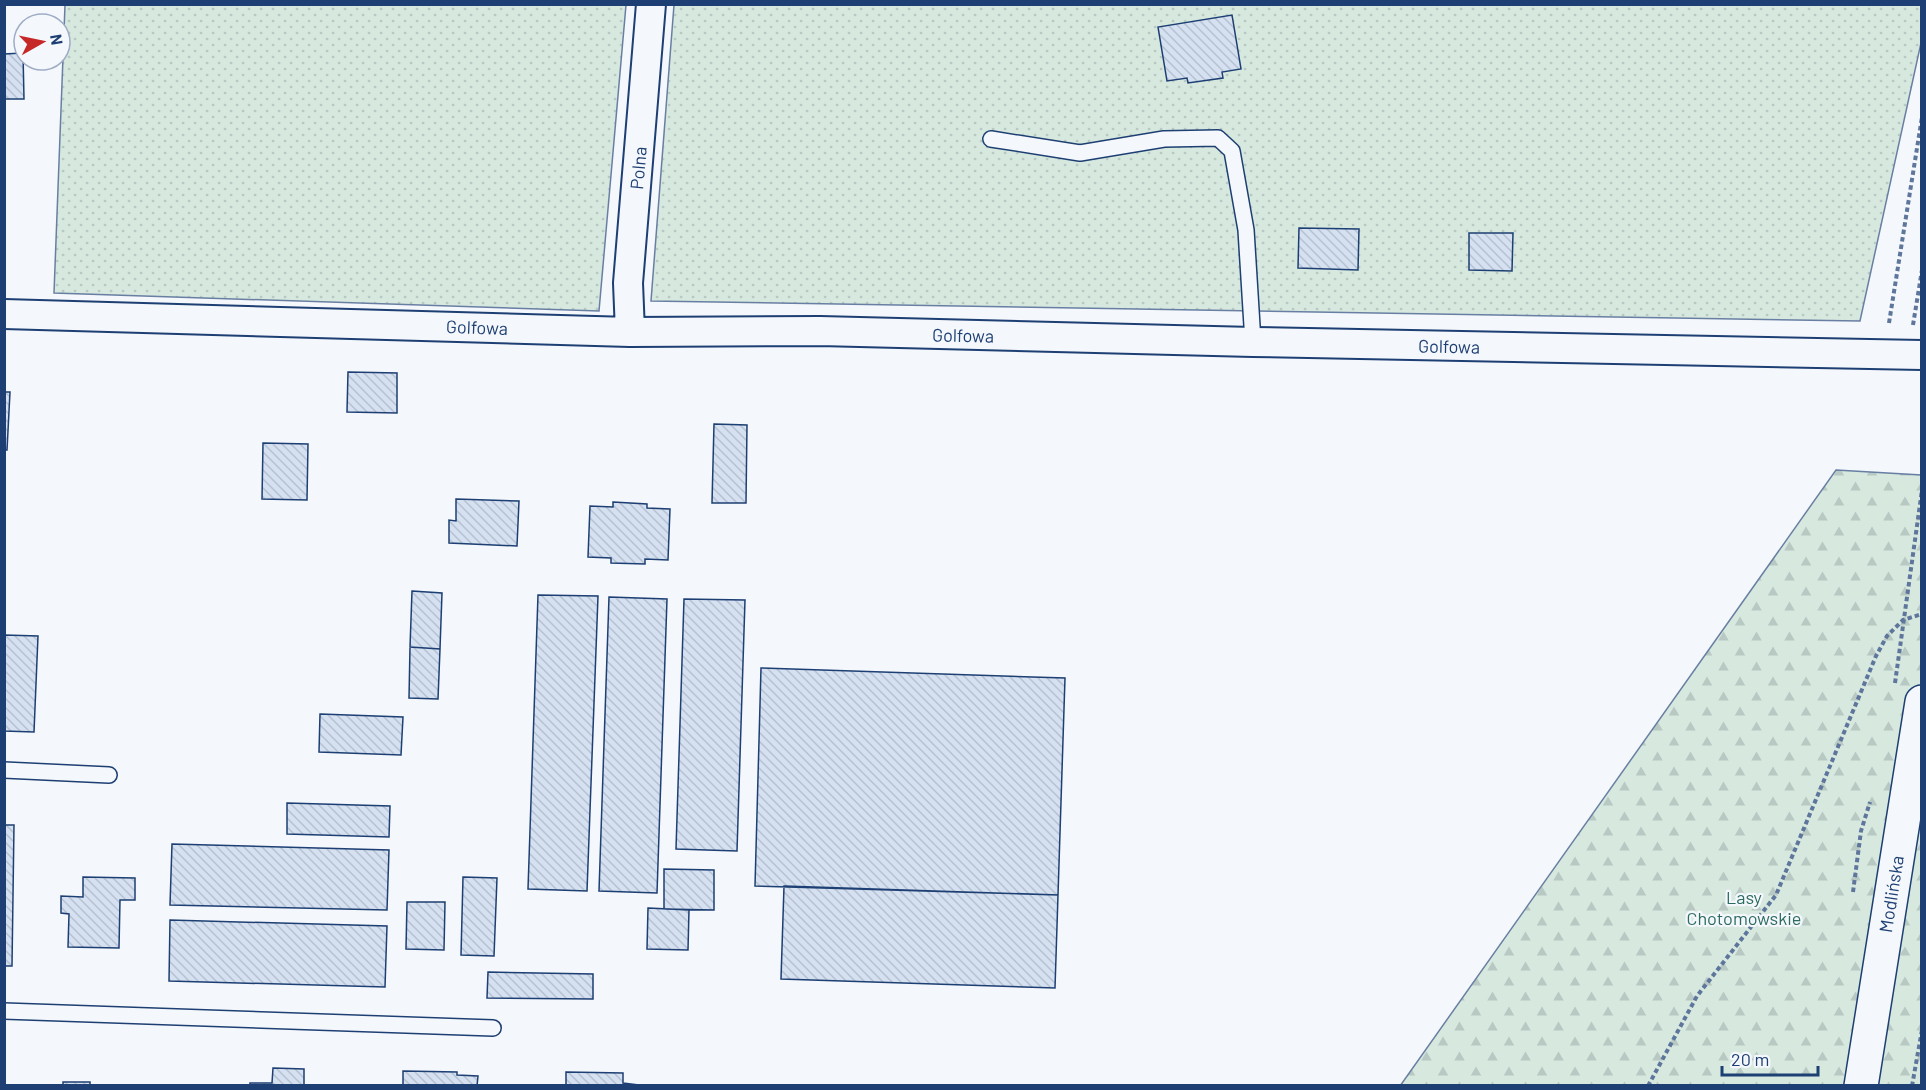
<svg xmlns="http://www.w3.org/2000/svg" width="1926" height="1090" viewBox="0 0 1926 1090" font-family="Barlow,sans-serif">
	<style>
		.grass { fill: url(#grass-dots); stroke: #687fa3; stroke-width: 1.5 }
		.forest { fill: url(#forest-firs); stroke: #687fa3; stroke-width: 1.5 }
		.building { fill: url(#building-back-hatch); stroke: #1d3f73; stroke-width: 1.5 }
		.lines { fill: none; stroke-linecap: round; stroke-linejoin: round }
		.lane-casing { stroke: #1d3f73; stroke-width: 18 }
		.street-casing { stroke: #1d3f73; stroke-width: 32 }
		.secondary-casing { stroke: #1d3f73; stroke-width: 36 }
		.path { stroke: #5e769c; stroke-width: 4; stroke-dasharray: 4.5 3; stroke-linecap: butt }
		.lane { stroke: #f4f7fb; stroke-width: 15 }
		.street { stroke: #f4f7fb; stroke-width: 28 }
		.secondary { stroke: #f4f7fb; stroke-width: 33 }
		.labels { text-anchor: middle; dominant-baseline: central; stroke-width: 4.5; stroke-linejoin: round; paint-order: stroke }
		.street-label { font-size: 18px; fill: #1d3f73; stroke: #f4f7fb }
		.park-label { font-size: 18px; fill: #2c6c60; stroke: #f4f7fb }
	</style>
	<defs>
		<pattern id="grass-dots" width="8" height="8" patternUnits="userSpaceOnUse" patternTransform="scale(1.5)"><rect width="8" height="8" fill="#d7e8df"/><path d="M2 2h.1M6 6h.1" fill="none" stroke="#b8c8c3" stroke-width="1.8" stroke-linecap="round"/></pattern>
		<pattern id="forest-firs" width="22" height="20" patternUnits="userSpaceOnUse" patternTransform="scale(1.5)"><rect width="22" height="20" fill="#d7e8df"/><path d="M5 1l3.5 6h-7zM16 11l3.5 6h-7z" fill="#b8c8c3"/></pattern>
		<pattern id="building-back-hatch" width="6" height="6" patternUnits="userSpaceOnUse" patternTransform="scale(1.5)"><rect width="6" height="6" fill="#d5e0f0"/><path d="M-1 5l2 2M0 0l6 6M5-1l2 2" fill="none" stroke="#b6c1d1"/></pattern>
	</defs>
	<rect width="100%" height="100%" fill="#f4f7fb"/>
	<path class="grass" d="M65,5H626L599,311L54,293Z
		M674,5H1921V43L1860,321L651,301Z"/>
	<path class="forest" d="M1836,470L1921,475V1085L1400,1086Z"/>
	<path class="building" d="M1232,15L1241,69L1222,72L1223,78L1188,83L1187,78L1167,81L1158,27Z
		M23,53L24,99H4V54Z
		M1299,228L1359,229L1358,270L1298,268Z
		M1469,233H1513L1512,271L1469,270Z
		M348,372L397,373V413L347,412Z
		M4,392H10L7,450H4Z
		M714,424L747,425L746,503H712Z
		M263,443L308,444L307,500L262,499Z
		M456,499L519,501L517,546L449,543V520L456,521Z
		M613,502L647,504V508L670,509L668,560L645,559V564L611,563V558L588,557L590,506L613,507Z
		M412,591L442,593L440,649L410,647Z
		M538,595L598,596L587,891L528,889Z
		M609,597L667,599L657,893L599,891Z
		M684,599L745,600L737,851L676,849Z
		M4,635L38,636L34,732L4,731Z
		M410,647L440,649L438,699L409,698Z
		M761,668L1065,678L1058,895L755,886Z
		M320,714L403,717L401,755L319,752Z
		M287,803L390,806L389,837L287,834Z
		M4,825H14L12,966H4Z
		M172,844L389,850L387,910L170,905Z
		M664,869L714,870V910L664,909Z
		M83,877L135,878V900H120L119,948L68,947L69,914L61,913V896L83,897Z
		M463,877L497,878L494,956L461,955Z
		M784,886L1058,895L1055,988L781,979Z
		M407,902H445L444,950L406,949Z
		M648,908L689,910L688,950L647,949Z
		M170,920L387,926L385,987L169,981Z
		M488,972L593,974V999L487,998Z
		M273,1068L304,1069V1086H250V1083H272Z
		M403,1071L457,1072V1075L478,1076L477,1086H403Z
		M566,1072L623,1073V1083L647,1086H566Z
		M63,1082H90V1086H63Z"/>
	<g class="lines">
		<g class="lane-casing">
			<path id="lane" d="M991,139L1080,153L1164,139L1218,138L1232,151L1246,230L1253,342
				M4,770L109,775
				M4,1011L493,1028"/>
		</g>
		<g class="street-casing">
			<path id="street" d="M4,314L630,332L820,331L1253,342L1922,355
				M630,332L628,283L651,4"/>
		</g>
		<g class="secondary-casing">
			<path id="secondary" d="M1861,1086L1922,702"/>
		</g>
		<path class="path" d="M1889,323L1922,117
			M1913,325L1922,270
			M1895,683L1922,490
			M1853,892L1861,831L1870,802
			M1648,1086L1697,996L1776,895L1876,656L1887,636L1903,620L1922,614
			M1912,1086L1922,1030"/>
		<use href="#lane" class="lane"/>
		<use href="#street" class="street"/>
		<use href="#secondary" class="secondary"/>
	</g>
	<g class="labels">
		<g class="street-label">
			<text transform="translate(638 168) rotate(-85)">Polna</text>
			<text transform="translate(477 327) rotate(2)">Golfowa</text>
			<text transform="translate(963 335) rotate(1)">Golfowa</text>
			<text transform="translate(1449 346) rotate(1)">Golfowa</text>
			<text transform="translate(1891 894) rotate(-81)">Modlińska</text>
		</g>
		<g class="park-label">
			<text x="1744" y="897">Lasy<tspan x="1744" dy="21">Chotomowskie</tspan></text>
		</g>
	</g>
	<rect width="1926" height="1090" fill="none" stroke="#1d3f73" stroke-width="12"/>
	<g transform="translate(42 42) rotate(81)"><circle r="28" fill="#f4f7fb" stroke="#9eadc5" stroke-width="1.5"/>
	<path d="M0-4.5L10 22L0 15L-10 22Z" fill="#c62828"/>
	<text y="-9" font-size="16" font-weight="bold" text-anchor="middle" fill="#1d3f73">N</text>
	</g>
	<path d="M1722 1066v9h96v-9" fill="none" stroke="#1d3f73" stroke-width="3"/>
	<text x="1731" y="1066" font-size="18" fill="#1d3f73" stroke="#f4f7fb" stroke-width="4.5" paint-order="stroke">20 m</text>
</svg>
